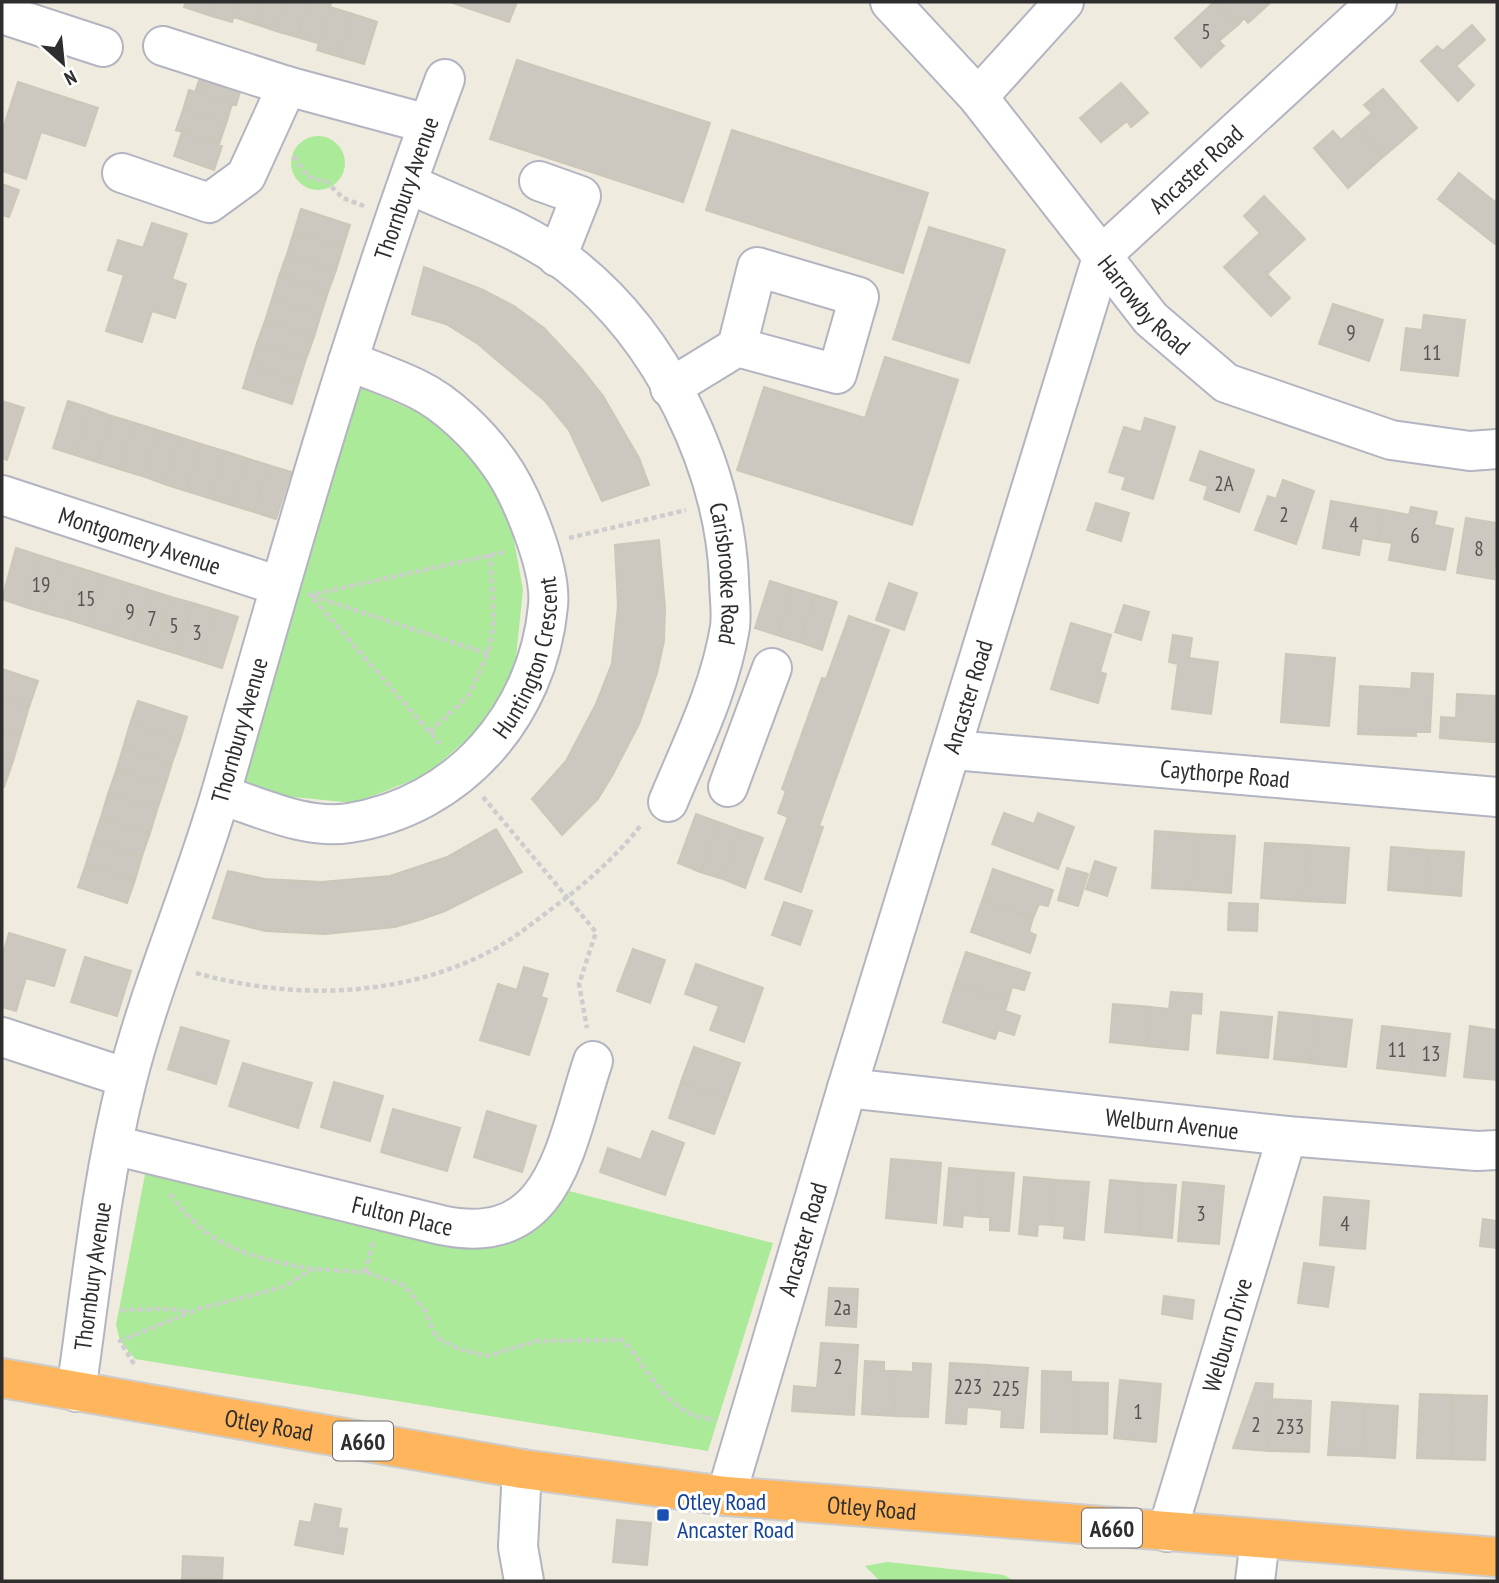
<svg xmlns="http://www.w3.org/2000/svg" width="1499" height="1583" viewBox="0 0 1499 1583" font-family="'PT Sans Narrow',sans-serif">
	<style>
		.green { fill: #abea98 }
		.building { fill: #ccc7bf; stroke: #ccc7b8; stroke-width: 2 }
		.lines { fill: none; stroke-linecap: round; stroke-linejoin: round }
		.minor-casing { stroke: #b3b4c2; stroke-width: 42 }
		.highway-casing { stroke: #cdcdcd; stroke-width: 42 }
		.path { stroke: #cdcdcd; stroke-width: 4.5; stroke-dasharray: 5 3.5; stroke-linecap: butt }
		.minor { stroke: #fff; stroke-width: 38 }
		.highway { stroke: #ffb55b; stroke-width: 38 }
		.transit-dot { fill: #1a4fb4; stroke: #fff; stroke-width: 2.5 }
		.labels { text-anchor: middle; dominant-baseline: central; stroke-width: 6; stroke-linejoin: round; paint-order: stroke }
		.number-label { font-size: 21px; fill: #565452 }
		.shield { fill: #fff; stroke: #6d6d6d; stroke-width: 2 }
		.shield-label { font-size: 23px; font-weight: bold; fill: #2e2e2e }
		.street-label { font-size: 24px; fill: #2e2e2e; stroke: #fff }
		.transit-label { font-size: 24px; fill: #164399; stroke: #fff; text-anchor: start }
	</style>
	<rect width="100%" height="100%" fill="#f0ebdf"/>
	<path class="green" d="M291 163a27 27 0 1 1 54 0a27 27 0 1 1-54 0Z
		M360,387L436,420L482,468L512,529L523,590L514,676L474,733L426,775L355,803L292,797L240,785Z
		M146,1169L458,1247C520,1245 524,1238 561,1189L773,1243L708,1451L135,1359L120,1341L116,1325Z
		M888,1562L1004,1575L1014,1581H880L865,1566Z"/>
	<path class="building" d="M186,2H212L208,15L184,7Z
		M212,2H238L232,22L208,15Z
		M238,2H262L255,24L234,17Z
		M262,2H285L276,31L255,24Z
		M285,2H308L297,37L276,31Z
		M308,2L331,4L318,43L297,37Z
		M450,2H517L509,22Z
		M1214,2L1238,25L1219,41L1224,46L1201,67L1175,38Z
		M1217,2H1271L1248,23L1244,18L1238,25Z
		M330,7L353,14L340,57L317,50Z
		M353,14L377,22L364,64L340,57Z
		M1472,25L1485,40L1456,66L1474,85L1458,101L1421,61L1437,46L1443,51Z
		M517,60L710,123L683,202L490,139Z
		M203,69L243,82L236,105L195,92Z
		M18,82L98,108L85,146L41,132L26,179L2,171V132Z
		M1121,83L1148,113L1131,127L1127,121L1101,142L1080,118Z
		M1383,89L1417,128L1383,157L1357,126L1372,113L1364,105Z
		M189,90L232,104L226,124L183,110Z
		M183,110L226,124L219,144L176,130Z
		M1357,126L1383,157L1348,188L1314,148L1333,131L1341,140Z
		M732,130L928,193L903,273L706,210Z
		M182,132L222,146L214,170L174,156Z
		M1459,173L1495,202L1497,199V241L1495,244L1438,199Z
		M2,184L19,190L9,217L2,215Z
		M1264,196L1305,239L1267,274L1290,298L1271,316L1224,267L1260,233L1244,216Z
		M301,209L350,225L343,247L294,232Z
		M152,223L187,234L172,279L186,284L175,318L152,311L142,342L106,331L124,275L108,270L118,240L143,248Z
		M929,227L1005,250L969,363L893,339Z
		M294,232L343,247L336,270L287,254Z
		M287,254L336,270L328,292L279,276Z
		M424,267L481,289L514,306L544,328L581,368L603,396L639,458L649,485L602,501L569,430L545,401L478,344L446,324L412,314Z
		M279,276L328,292L321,314L272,299Z
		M272,299L321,314L314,337L265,321Z
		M1333,304L1383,320L1369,361L1319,344Z
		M1424,315L1465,320L1458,376L1401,370L1406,328L1422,330Z
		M265,321L314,337L306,359L257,343Z
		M257,343L306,359L299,381L250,365Z
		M885,357L958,380L912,525L737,470L764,387L865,418Z
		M250,365L299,381L292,404L243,388Z
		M2,401L24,408L7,460L2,458Z
		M68,401L90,408L75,455L53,448Z
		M90,408L112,416L97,462L75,455Z
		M112,416L135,423L119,469L97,462Z
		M1145,418L1175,427L1153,499L1122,489L1126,477L1109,472L1124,427L1141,432Z
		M135,423L157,430L142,476L119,469Z
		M157,430L179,437L164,484L142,476Z
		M179,437L201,444L186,491L164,484Z
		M201,444L224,451L209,498L186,491Z
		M224,451L246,458L231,505L209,498Z
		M1200,451L1254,470L1239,512L1204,499L1208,486L1190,480Z
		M246,458L268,465L254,512L231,505Z
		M268,465L291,472L276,519L254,512Z
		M1283,480L1314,491L1296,544L1255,530L1268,496L1276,499Z
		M1331,501L1384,510L1378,541L1362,538L1359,555L1323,548Z
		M1096,503L1129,513L1121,541L1087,530Z
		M1411,507L1437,512L1434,525L1453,529L1445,570L1389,560L1392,543L1378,541L1384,510L1409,515Z
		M1466,518L1497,523L1494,579L1457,573Z
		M659,540L665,607L664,641L657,673L639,724L613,774L598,799L562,835L532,799L566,761L596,704L612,663L618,606L615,545Z
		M16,548L38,555L22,606L2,599Z
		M38,555L60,562L45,613L22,606Z
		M60,562L83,569L67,619L45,613Z
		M83,569L105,576L89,626L67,619Z
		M105,576L127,583L111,633L89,626Z
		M770,581L792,588L777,635L755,628Z
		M127,583L149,590L133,640L111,633Z
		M889,583L917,593L904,630L876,620Z
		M792,588L815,595L799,642L777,635Z
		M149,590L171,597L155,647L133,640Z
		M815,595L837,602L822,650L799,642Z
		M171,597L193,603L178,654L155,647Z
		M193,603L216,610L200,661L178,654Z
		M1124,605L1149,612L1141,640L1115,632Z
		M216,610L238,617L222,668L200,661Z
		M849,616L889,630L819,826L823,827L801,892L765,879L788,817L778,813L786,791L782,789L822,678L826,679Z
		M1071,623L1111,635L1100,672L1106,674L1098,703L1051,689Z
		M1173,635L1192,638L1189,658L1218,662L1211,714L1172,709L1178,664L1169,662Z
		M1286,654L1335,658L1329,726L1281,722Z
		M2,669L38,681L29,707L2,698Z
		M1412,673L1433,674L1430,732H1416V736L1358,734L1360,686L1411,689Z
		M1457,694L1494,696L1491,742L1440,738L1441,717L1456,718Z
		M1494,696H1497V742H1491Z
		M2,698L29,707L21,734L2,728Z
		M138,701L187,717L180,740L130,724Z
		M130,724L180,740L172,763L123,748Z
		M2,728L21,734L13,761L2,757Z
		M123,748L172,763L165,786L116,771Z
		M2,757L13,761L4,787L2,786Z
		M116,771L165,786L157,810L108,794Z
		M108,794L157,810L150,833L101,817Z
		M1004,813L1034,824L1038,813L1074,827L1058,869L992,844Z
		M696,814L718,822L700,872L678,863Z
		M101,817L150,833L142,856L93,841Z
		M718,822L740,830L723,879L700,872Z
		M496,829L522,872L445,911L419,920L395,927L325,934L265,931L213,918L228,871L265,879L321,882L390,876L447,857Z
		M740,830L763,838L745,888L723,879Z
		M1155,831L1195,834L1191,890L1152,888Z
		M1195,834L1235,836L1231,893L1191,890Z
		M93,841L142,856L135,880L86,864Z
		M1265,843L1307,845L1303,901L1261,898Z
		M1307,845L1349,848L1345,903L1303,901Z
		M1391,847L1428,850L1425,893L1388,890Z
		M1428,850L1464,852L1461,896L1425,893Z
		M1095,861L1116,868L1107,896L1086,889Z
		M86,864L135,880L127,903L78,887Z
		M1067,868L1088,874L1078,906L1058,900Z
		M993,869L1053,890L1048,906L1039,904L1033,918L982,901Z
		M982,901L1033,918L1029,932L1036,935L1030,953L971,932Z
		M784,902L812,911L800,945L772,935Z
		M1229,903L1258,904L1257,931L1228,930Z
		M9,933L65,950L54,986L26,978L16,1011L2,1007V957Z
		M633,949L665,960L650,1003L617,991Z
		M966,952L1030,973L1024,990L1012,987L1008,1001L955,984Z
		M85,957L131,971L117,1016L71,1002Z
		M696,964L763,988L744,1042L710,1030L719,1006L685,994Z
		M524,967L548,974L541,997L547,999L529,1055L480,1040L498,984L517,990Z
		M955,984L1008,1001L1005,1011L1020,1016L1014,1035L998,1030L995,1039L943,1022Z
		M1171,992L1202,994L1201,1014L1191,1013L1188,1050L1147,1046L1151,1007L1169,1009Z
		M1113,1004L1151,1007L1147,1046L1110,1042Z
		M1221,1012L1272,1017L1268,1058L1217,1053Z
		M1279,1012L1316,1016L1310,1063L1274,1059Z
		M1316,1016L1352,1020L1346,1067L1310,1063Z
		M1382,1026L1416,1030L1411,1072L1377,1068Z
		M1470,1026L1497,1030V1080L1464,1077Z
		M181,1027L229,1041L216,1084L168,1069Z
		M1416,1030L1450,1034L1445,1076L1411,1072Z
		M694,1047L740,1063L727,1099L681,1082Z
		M243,1063L312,1083L298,1128L229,1106Z
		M334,1082L383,1096L370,1141L321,1127Z
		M681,1082L727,1099L714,1134L669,1118Z
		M393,1109L460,1128L447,1171L381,1152Z
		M487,1111L536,1126L522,1172L474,1157Z
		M652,1131L684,1143L665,1195L600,1172L608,1148L641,1160Z
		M891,1159L941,1163L936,1223L886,1218Z
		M949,1168L984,1171L980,1217L963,1215L962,1227L944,1225Z
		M984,1171L1014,1173L1009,1231L990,1230V1217H980Z
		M1024,1177L1056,1180L1052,1225L1038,1224L1037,1236L1019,1234Z
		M1056,1180L1089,1182L1084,1240L1064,1238L1065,1226L1052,1225Z
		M1110,1180L1143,1183L1139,1235L1105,1232Z
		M1183,1182L1224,1186L1219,1244L1178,1241Z
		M1143,1183L1176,1185L1172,1238L1139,1235Z
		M1324,1197L1369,1201L1365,1249L1320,1245Z
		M1483,1219L1497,1221V1248L1480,1246Z
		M1304,1263L1334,1267L1328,1307L1298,1303Z
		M829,1288L858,1289L856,1327L826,1325Z
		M1164,1296L1194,1300L1192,1319L1162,1314Z
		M821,1343L858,1345L854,1415L792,1411L794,1386L817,1388Z
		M865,1361L884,1362V1371H896L894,1416L862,1414Z
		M913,1363L931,1364L928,1417L894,1416L896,1371L913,1372Z
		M950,1363L988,1365L985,1408L967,1407L966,1424L946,1423Z
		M988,1365L1028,1368L1023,1428L1001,1427L1002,1410L985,1408Z
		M1042,1371L1071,1372V1382H1075L1074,1433L1041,1432Z
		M1120,1380L1161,1384L1156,1442L1114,1438Z
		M1075,1382L1108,1383L1107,1434L1074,1433Z
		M1256,1383L1273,1384L1268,1451L1233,1448Z
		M1420,1394L1453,1395L1451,1459L1417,1458Z
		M1453,1395L1487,1396L1485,1460L1451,1459Z
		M1272,1399L1311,1401L1309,1452L1268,1451Z
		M1332,1402L1365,1404L1362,1456L1328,1455Z
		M1365,1404L1398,1406L1395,1458L1362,1456Z
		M315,1504L341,1509L338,1528L347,1529L343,1554L295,1545L300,1521L311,1523Z
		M617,1520L651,1523L647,1565L613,1562Z
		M183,1556L223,1558L222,1581L182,1580Z"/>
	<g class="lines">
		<g class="minor-casing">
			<g id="minor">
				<path id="s1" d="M890,2L978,97L1151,319L1226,383L1391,440L1470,451L1497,449"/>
				<path d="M2,14L103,47"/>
				<path d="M163,46L287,86L428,124"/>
				<path d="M978,97L1064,2"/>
				<path d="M122,173L209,203L246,176L287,86"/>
				<path d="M539,181L581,196L557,257"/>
				<path id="s2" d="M409,184C462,209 524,229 570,265C662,337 724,465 729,579C729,594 732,612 730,627C720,689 692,744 668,802"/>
				<path d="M670,388L737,347L757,267L859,297L837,374L737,347"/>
				<path id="s3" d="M2,495L279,586"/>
				<path id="s4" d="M953,750L1497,797"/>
				<path d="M728,787L772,668"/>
				<path id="s5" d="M221,795C260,807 306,830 349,823C459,806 538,715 548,606C552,569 521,493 499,463C480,436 447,403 417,389C395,378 371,370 348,361"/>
				<path d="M2,1037L127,1078"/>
				<path id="s6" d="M847,1088L1287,1136L1477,1151L1497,1150"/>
				<path id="s7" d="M113,1145L441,1225C556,1250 565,1144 593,1061"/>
				<path id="s8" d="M76,1392C91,1288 101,1182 127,1080C152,981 195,885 223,786C290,549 358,310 445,79"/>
				<path d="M522,1469L518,1547L524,1581"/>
				<path id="s9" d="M726,1496L847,1088L1103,254L1377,2"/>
				<path id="s10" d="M1167,1532L1287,1136"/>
				<path d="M1255,1581L1260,1539"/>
			</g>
		</g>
		<g class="highway-casing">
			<g id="highway">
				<path id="s11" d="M2,1378L522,1469L726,1496L1497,1557"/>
			</g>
		</g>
		<path class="path" d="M294,156C303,171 305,179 326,181L343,198L364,206
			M569,538L686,510
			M313,596L488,654
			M430,732L468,696L488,654L494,621L490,555
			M440,744L310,595L505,552
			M483,797L596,932L579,984L587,1028
			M196,973C292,1000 397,998 487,953C516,938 540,917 566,898C595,875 619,853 642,824
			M170,1194C208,1248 250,1257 311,1269
			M365,1272L373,1242
			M121,1310L165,1309L189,1311
			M134,1364L120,1341L198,1309L283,1287L313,1269L365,1272L405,1286L424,1309L436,1337L459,1349L487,1356L536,1341L622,1340C645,1363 659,1398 689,1413C696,1417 707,1418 715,1420"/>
		<use href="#minor" class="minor"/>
		<use href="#highway" class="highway"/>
	</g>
	<rect class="transit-dot" x="656" y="1508" width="14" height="14" rx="3.5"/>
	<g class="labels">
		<g class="number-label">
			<text x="1206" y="31">5</text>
			<text x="1351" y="332">9</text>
			<text x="1432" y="352">11</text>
			<text x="1224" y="483">2A</text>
			<text x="1284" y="514">2</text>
			<text x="1354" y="524">4</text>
			<text x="1415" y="535">6</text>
			<text x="1479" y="548">8</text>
			<text x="41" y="584">19</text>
			<text x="86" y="598">15</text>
			<text x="130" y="611">9</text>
			<text x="152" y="618">7</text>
			<text x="174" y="625">5</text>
			<text x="197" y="632">3</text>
			<text x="1397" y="1049">11</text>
			<text x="1431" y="1053">13</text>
			<text x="1201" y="1213">3</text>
			<text x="1345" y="1223">4</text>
			<text x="842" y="1307">2a</text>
			<text x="838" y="1366">2</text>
			<text x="968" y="1386">223</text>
			<text x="1006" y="1388">225</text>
			<text x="1138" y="1411">1</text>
			<text x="1256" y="1424">2</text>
			<text x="1290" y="1426">233</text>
		</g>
		<g class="shield">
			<rect x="333" y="1421.5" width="60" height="39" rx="5"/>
			<rect x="1082" y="1508.5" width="60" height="39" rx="5"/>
		</g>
		<g class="shield-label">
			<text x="363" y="1441">A660</text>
			<text x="1112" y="1528">A660</text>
		</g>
		<g class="street-label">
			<text stroke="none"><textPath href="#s9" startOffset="1424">Ancaster Road</textPath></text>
			<text stroke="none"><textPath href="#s8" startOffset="1251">Thornbury Avenue</textPath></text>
			<text stroke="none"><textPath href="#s1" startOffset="396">Harrowby Road</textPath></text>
			<text stroke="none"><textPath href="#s3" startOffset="145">Montgomery Avenue</textPath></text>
			<text stroke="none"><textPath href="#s2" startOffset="537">Carisbrooke Road</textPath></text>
			<text stroke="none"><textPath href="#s5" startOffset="394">Huntington Crescent</textPath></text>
			<text stroke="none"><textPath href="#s9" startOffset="835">Ancaster Road</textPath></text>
			<text stroke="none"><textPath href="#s8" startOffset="684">Thornbury Avenue</textPath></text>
			<text stroke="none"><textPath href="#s4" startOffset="273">Caythorpe Road</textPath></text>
			<text stroke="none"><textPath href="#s6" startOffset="327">Welburn Avenue</textPath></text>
			<text stroke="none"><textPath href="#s7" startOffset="298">Fulton Place</textPath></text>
			<text stroke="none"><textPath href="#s9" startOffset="268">Ancaster Road</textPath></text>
			<text stroke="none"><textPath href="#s8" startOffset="117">Thornbury Avenue</textPath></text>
			<text stroke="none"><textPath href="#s10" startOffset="206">Welburn Drive</textPath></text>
			<text stroke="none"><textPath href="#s11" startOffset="271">Otley Road</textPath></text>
			<text stroke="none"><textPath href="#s11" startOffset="880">Otley Road</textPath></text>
		</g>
		<g class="transit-label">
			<text x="677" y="1501">Otley Road<tspan x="677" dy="28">Ancaster Road</tspan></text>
		</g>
	</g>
	<rect width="1499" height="1583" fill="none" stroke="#2e2e2e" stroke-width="7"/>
	<g transform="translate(63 63) rotate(153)" stroke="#ffffff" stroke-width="5" paint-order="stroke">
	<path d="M0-5L12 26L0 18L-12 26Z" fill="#2e2e2e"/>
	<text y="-10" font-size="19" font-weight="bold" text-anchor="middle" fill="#2e2e2e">N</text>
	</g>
</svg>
